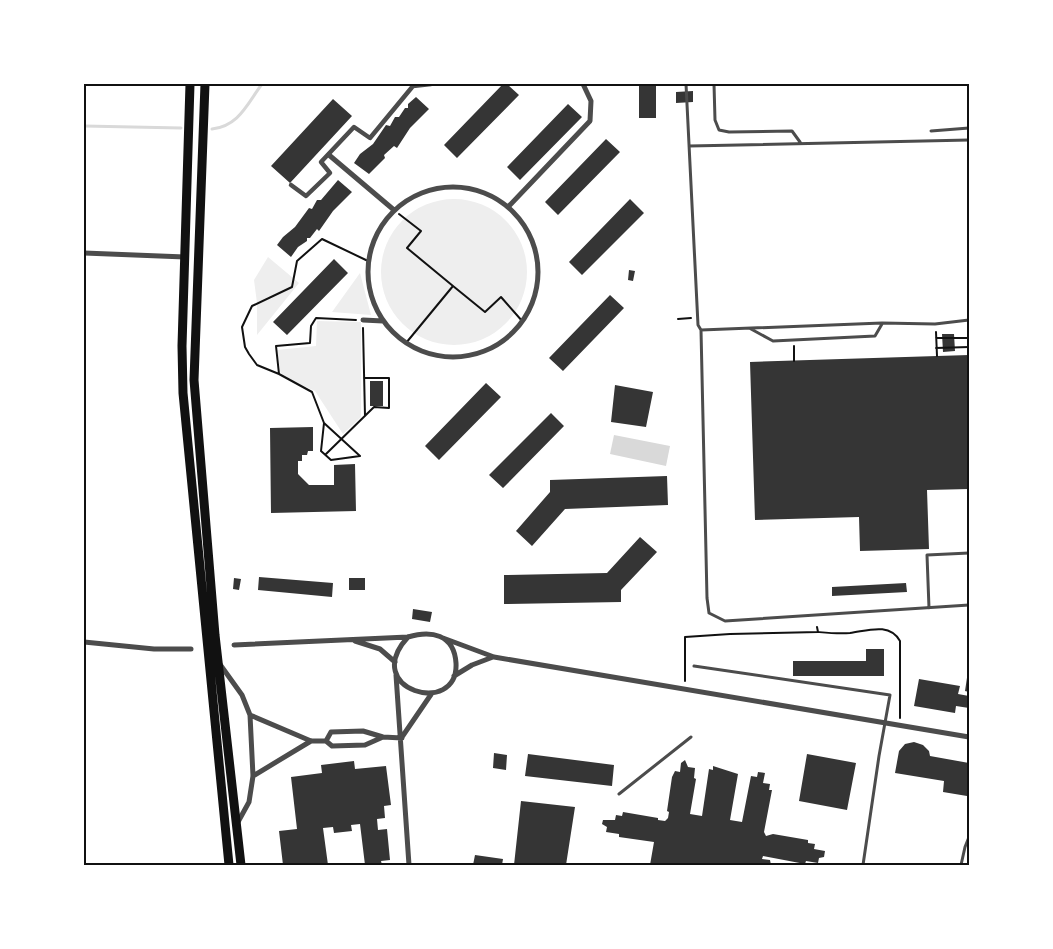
<svg xmlns="http://www.w3.org/2000/svg" width="1053" height="949" viewBox="0 0 1053 949" font-family="'PT Sans',sans-serif">
	<style>
		.green { fill: #eee }
		.water { fill: #d9d9d9 }
		.lines { fill: none; stroke-linecap: round; stroke-linejoin: round }
		.stream { stroke: #d9d9d9; stroke-width: 3 }
		.building { fill: #353535 }
		.path { stroke: #111; stroke-width: 2 }
		.service { stroke: #4c4c4c; stroke-width: 3 }
		.pedestrian { stroke: #4c4c4c; stroke-width: 4.5 }
		.minor { stroke: #4c4c4c; stroke-width: 5 }
		.secondary { stroke: #111; stroke-width: 9 }
		.neatline { fill: none; stroke: #111; stroke-width: 2 }
	</style>
	<rect width="100%" height="100%" fill="#fff"/>
	<path class="green" d="M381 272a73 73 0 1 1 146 0a73 73 0 1 1-146 0Z
		M268,257L299,283L257,335V303L254,280Z
		M360,273L371,315L332,312Z
		M317,321L361,322V417L343,434L315,391L281,376L277,350L316,346Z"/>
	<path class="water" d="M614,435L670,446L666,466L610,454Z"/>
	<g class="lines">
		<path class="stream" d="M84,126L181,128
			M212,129C239,126 247,104 262,84"/>
	</g>
	<path class="building" d="M503,84H507L519,95L457,158L444,145Z
		M639,84H656V118H639Z
		M693,91V102L676,103V92Z
		M416,97L429,109L410,128L397,148L394,146L384,155L385,158L369,174L354,163L360,154L373,144L386,125L390,126L395,117H399L405,108H408V104Z
		M333,99L352,116L290,183L271,166Z
		M568,104L582,117L520,180L507,167Z
		M606,139L620,152L558,215L545,202Z
		M338,180L352,192L333,211L319,231L317,229L310,238H307V241L298,247L291,257L277,245L283,237L295,227L309,208L312,209L317,200H321Z
		M630,199L644,213L582,275L569,262Z
		M334,259L348,273L287,335L273,322Z
		M629,270L635,271L633,281L628,280Z
		M610,295L624,308L563,371L549,358Z
		M942,334H954L955,351L943,352Z
		M969,355V489L927,490L929,549L860,551L859,517L755,520L750,362Z
		M370,381H383V406H370Z
		M486,383L501,397L439,460L425,446Z
		M615,385L653,392L646,427L611,422Z
		M551,413L564,426L503,488L489,475Z
		M313,427V451H308L307,455H302V461H298V474L309,485H334V465L355,464L356,511L271,513L270,428Z
		M667,476L668,505L565,509L532,546L516,531L550,492V480Z
		M640,537L657,552L621,590V602L504,604V575L607,573Z
		M259,577L333,583L332,597L258,590Z
		M234,578L241,579L239,590L233,589Z
		M349,578H365V590H349Z
		M906,583L907,592L832,596V587Z
		M413,609L432,612L430,622L412,619Z
		M866,649H884V676H793V661H866Z
		M968,671H969V692L965,691Z
		M919,679L960,686L958,694L969,696V708L956,706L955,713L914,706Z
		M914,742L923,745L929,751L930,756L969,763L967,796L943,792L944,781L895,773L899,751L905,744Z
		M494,753L507,755L506,770L493,768Z
		M528,754L614,765L612,786L525,776Z
		M807,754L856,763L847,810L799,801Z
		M685,760L688,767L695,768L694,778L696,779L690,814L702,816L709,769L713,770V766L738,774L730,820L742,822L751,776L757,777L758,772L765,773L763,783L770,784L769,790H772L764,832L766,836L773,834L808,840V843L815,844L814,849L825,851L824,857L819,858L818,863L806,861L805,864L763,856L762,859L770,860L771,865H650L654,842L619,837V834L606,832L607,827L602,824L603,820H615L616,815L622,816L623,812L658,818V820L665,821L668,818L669,812L667,811L672,777L675,771L680,772L681,763Z
		M354,761L355,769L386,766L391,805L384,806L385,818L377,819L378,830L387,829L390,860L381,861L382,865H365L360,824L351,825L352,831L334,833L333,827L323,828L328,865H283L279,831L297,829L291,777L322,773L321,765Z
		M521,801L575,807L566,865H514Z
		M475,855L503,859L502,865H473Z"/>
	<g class="lines">
		<path class="path" d="M399,214L421,231L407,248L453,286
			M678,319L691,318
			M363,328L365,416
			M936,332L937,356
			M936,338H969
			M406,343L453,286L485,312L501,297L523,322
			M794,346V361
			M936,348L969,347
			M279,374L257,365L249,354L245,347L242,327L252,306L292,287L297,261L322,239L368,261
			M324,423L360,456L331,460L321,451L324,423L312,392L279,374L276,346L310,343L311,326L316,318L356,320
			M326,454L374,407L389,408V378H364
			M817,627L818,632C829,633 839,634 850,633C867,631 889,622 900,641V718
			M685,681V637L730,634L818,632"/>
		<path class="service" d="M686,84L698,325L701,330L707,598L709,613L725,621L969,605
			M714,84L715,120L719,130L729,132L792,131L800,142
			M931,131L969,128
			M689,146L969,140
			M751,329L773,341L875,336L882,324
			M701,330L882,323L935,324L969,320
			M929,608L927,555L969,553
			M694,666L890,695L879,756L863,865
			M619,794L691,737
			M961,865L965,847L969,837"/>
		<path class="pedestrian" d="M291,185L306,196L330,173L321,162L354,127L370,138L413,86L431,84"/>
		<path class="minor" d="M329,155L394,210
			M368 272a85 85 0 1 1 170 0a85 85 0 1 1-170 0Z
			M508,207L590,121L591,101L583,84
			M84,253L185,257
			M363,320L383,321
			M443,638L494,657L969,737
			M355,641L380,649L395,662
			M84,642L154,649H191
			M234,645L408,637C431,630 454,634 456,663C459,718 359,690 408,637
			M219,663L242,695L250,715L253,776L249,802L238,822
			M396,675L409,865
			M454,676L472,665L493,657
			M250,715L311,741H326L332,746L365,745L383,737
			M402,737L432,693
			M326,741L331,732L363,731L383,737L402,738
			M253,776L311,741"/>
		<path class="secondary" d="M190,84L182,346L183,393L229,865
			M205,84L194,380L215,635L241,865"/>
	</g>
	<rect width="1053" height="949" fill="none" stroke="#ffffff" stroke-width="170"/>
	<rect x="85" y="85" width="883" height="779" class="neatline"/>
</svg>
